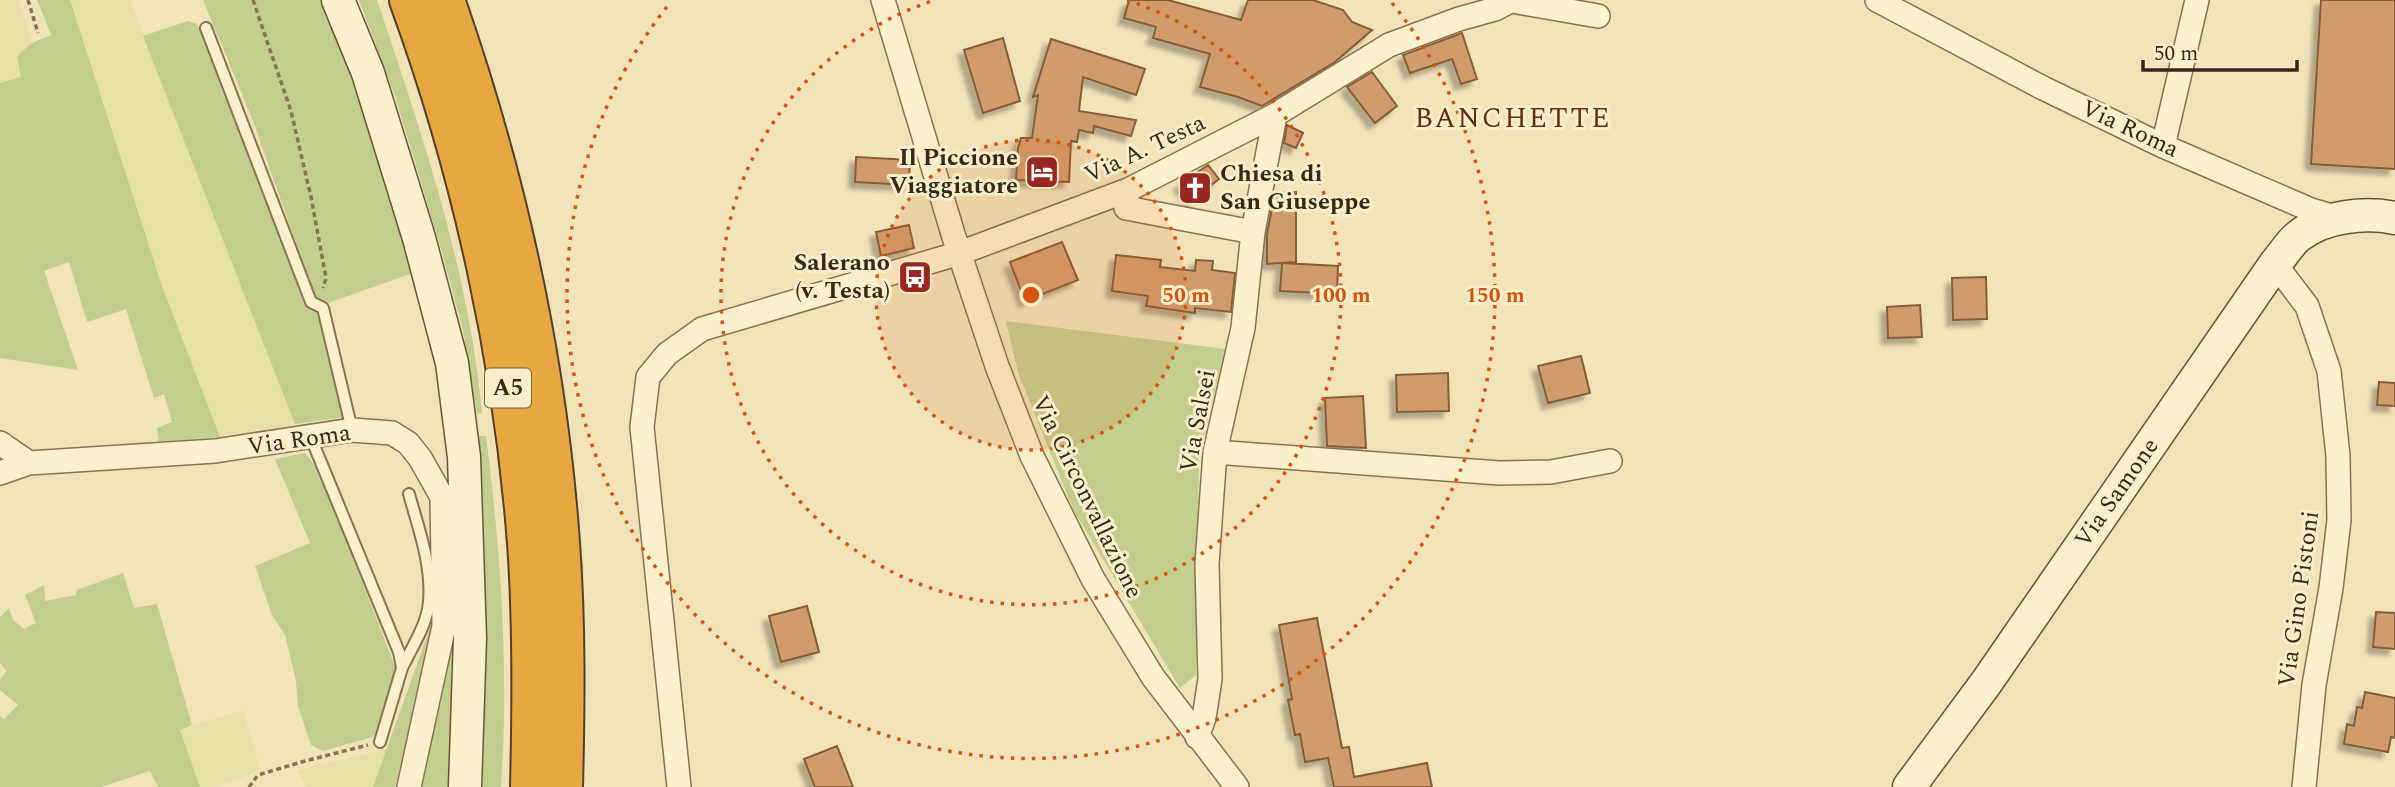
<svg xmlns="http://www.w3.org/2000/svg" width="2395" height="787" viewBox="0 0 2395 787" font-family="Spectral,serif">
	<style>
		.farmland { fill: #e6dfa6 }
		.green { fill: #c2ce8d }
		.building { fill: #d19c6c; stroke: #875c38; stroke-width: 2; filter: url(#shadow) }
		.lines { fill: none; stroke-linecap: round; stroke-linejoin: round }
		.lane-casing { stroke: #877253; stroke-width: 14 }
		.street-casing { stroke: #877253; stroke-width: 26 }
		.secondary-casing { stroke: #685337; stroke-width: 35 }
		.highway-casing { stroke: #543f28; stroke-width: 42 }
		.path { stroke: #877253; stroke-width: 3.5; stroke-dasharray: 5 3.5; stroke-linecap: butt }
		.lane { stroke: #fbf0cc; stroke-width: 10 }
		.street { stroke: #fbf0cc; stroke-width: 23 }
		.secondary { stroke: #fbf0cc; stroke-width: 32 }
		.highway { stroke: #e7a842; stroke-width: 38 }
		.ring { fill: none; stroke: #d6540d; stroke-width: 3.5; stroke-dasharray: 3.5 7 }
		.labels { text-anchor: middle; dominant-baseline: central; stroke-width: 6; stroke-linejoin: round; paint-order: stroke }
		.shield { fill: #f7edc9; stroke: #6f634e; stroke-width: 2 }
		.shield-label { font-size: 23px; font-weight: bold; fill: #352819 }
		.street-label { font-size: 24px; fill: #352819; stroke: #f7edc9 }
		.poi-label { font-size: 24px; font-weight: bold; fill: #352819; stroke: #f7edc9; text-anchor: end }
		.quarter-label { font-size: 28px; letter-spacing: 2px; fill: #642b16; stroke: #f7edc9 }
		.centre { fill: #d6540d; stroke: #f7edc9; stroke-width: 3.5 }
		.ring-label { font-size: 21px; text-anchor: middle; font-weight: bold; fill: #d6540d; stroke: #f7edc9; stroke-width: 6; stroke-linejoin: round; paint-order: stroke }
	</style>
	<defs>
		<filter id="shadow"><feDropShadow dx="-6" dy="6" stdDeviation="2" flood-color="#0004"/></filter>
	</defs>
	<rect width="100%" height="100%" fill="#f0e3b9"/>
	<path class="farmland" d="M0,0H19L32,43L17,56L22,77L0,83Z
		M70,0H130L295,424L220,437L162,286Z
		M243,710L260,769L250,775L214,787H200L180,730Z
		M387,749L373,787H306L297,770Z"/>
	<path class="green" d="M37,0H70L162,286L220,437L159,442L157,428L172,422L164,394L154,398L126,309L87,322L69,262L44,271L78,370L0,358V83L21,77L17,56L32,43L51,35Z
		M203,0H323L366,112L413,273L328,303L315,297L253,121Z
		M359,0H377C422,134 469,271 482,413L477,414L463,330L441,249L396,99Z
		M188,21L197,24L202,35L306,308L318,310L346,417L295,424L143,36Z
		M1006,321L1225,349L1199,456L1196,675L1180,688L1073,509L1018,372Z
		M477,436H486C501,553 509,670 501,787H479C492,671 485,553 477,436Z
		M305,453L320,472L397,672L379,728L372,737L323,751L311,745L298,706L296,681L285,635L272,615L255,566L310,543L275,459Z
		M123,573L134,608L157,604L192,725L180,730L200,787H158L150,771L101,787H0V716L4,719L18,705L0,690V680L7,671L0,663V617L9,608L13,620L24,629L36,623L25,595L44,585L45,601L76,595L77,590Z
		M435,614L415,717L395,787H373Z
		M455,629L458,712L448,787H419Z"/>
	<path class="building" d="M1129,0H1168L1241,20L1248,0H1313L1343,10L1352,22L1372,30L1335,62L1262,106L1238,97L1200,87L1210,54L1153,38L1156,27L1124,18Z
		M2321,0H2395V169L2311,164Z
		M1462,33L1477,79L1461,84L1452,59L1410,73L1403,55Z
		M1003,38L1020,101L983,113L964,50Z
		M1051,39L1145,69L1136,95L1083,77L1079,111L1136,120L1131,136L1094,126L1093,133L1079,130L1077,142L1071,141L1069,182L1016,180L1018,148L1021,138H1032L1038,95L1033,97Z
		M1372,72L1397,106L1375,123L1347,87Z
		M1287,125L1303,133L1296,148L1284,143Z
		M856,157L910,160L909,185L855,182Z
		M1208,165L1219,179L1192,200L1180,184Z
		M1296,192V262L1267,264V234L1275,193Z
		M909,225L914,248L881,256L876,232Z
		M1062,242L1078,280L1025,301L1010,262Z
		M1116,255L1161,260L1160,267L1195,271L1196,260L1213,261L1212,270L1235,273L1231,312L1195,308V313L1146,306L1148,296L1112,291Z
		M1282,263L1338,266L1337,294L1280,291Z
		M1986,277L1987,319L1953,320L1952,278Z
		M1920,305L1922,337L1888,338L1887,307Z
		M1581,356L1590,393L1548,403L1538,366Z
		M1448,373L1449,411L1397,412L1396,375Z
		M2379,382L2395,383V406L2377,405Z
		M1363,396L1366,448L1327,446L1325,398Z
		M807,606L819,652L781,662L769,616Z
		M2376,612L2395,613V649L2373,647Z
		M1317,618L1342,748L1349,747L1354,777L1427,763L1432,787H1334L1328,758L1305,762L1300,734L1295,735L1288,700L1292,699L1279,625Z
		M2365,692L2395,698V738L2391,737L2388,752L2344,744L2347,724L2354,726L2357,707L2362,708Z
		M837,746L853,787H815L804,759Z"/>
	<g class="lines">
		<g class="lane-casing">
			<path id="lane" d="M206,28L311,302L323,308L352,430
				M311,438L399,652L402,668L380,742
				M402,668C412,647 427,625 429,602C432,565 419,530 409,494"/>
		</g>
		<g class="street-casing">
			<path id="street" d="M883,0L953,234L997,366L1032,456L1093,579L1153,677L1237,787
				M1877,0L2043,88L2163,146L2311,210L2339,218
				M1512,1L1598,16
				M2163,146L2197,0
				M1128,190L1126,208L1253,232
				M2275,264L2307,306L2329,371L2338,456L2339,520L2331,588L2314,685L2304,787
				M0,443L29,463
				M1215,452L1499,473L1551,472L1610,461
				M0,473L29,463L215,451L352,430L392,433L408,443L420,458L442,497L444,626L409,787
				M1197,737L1204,718L1210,679L1207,564L1215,452L1243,328L1253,232L1275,115
				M679,787L642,427L648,377L667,354L702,329L960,253L1128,190L1275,115L1389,45L1459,19L1495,9L1512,0"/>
		</g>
		<g class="secondary-casing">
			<path id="secondary" d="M338,0L368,73L419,238L452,363L464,457L470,638L465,787
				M1909,787L1986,683L2275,264C2283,255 2290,242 2300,235C2325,216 2365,212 2395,218"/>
		</g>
		<g class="highway-casing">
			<path id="highway" d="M409,0C472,172 513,360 527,543C533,624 532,706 530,787
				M445,0C506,175 547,358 560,543C566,624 565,706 563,787"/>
		</g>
		<path class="path" d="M28,0L38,33
			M253,0L291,111L311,197L326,278L323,288
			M249,787L258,775L305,761L368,745"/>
		<use href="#lane" class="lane"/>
		<use href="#street" class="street"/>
		<use href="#secondary" class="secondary"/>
		<use href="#highway" class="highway"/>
	</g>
	<circle cx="1031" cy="295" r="155" fill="#d6540d" fill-opacity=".12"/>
	<g class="ring">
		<circle cx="1031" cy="295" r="155"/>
		<path d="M1127 0A310 310 0 1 1 935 0"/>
		<path d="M1392 3A464 464 0 1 1 670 3"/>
	</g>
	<defs>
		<g id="hotel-square" transform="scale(1.75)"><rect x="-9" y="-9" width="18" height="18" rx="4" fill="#992620" stroke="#f7edc9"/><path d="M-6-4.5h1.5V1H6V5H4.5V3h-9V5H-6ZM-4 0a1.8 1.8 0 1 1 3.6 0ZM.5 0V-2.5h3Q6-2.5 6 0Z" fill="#fff"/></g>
		<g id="church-square" transform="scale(1.75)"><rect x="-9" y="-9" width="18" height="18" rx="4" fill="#992620" stroke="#f7edc9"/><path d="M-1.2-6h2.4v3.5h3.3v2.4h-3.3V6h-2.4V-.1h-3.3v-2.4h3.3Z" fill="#fff"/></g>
		<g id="bus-square" transform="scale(1.75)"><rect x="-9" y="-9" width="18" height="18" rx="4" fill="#992620" stroke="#f7edc9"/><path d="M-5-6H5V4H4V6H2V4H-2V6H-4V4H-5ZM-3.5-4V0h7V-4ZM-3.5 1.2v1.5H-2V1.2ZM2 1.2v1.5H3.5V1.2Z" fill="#fff"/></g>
	</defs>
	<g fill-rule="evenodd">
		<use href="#hotel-square" x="1042" y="172"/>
		<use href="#church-square" x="1195" y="188"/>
		<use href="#bus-square" x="915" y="277"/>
	</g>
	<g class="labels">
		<rect class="shield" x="485" y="368.5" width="46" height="39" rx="5"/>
		<g class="shield-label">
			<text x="508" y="388">A5</text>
		</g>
		<g class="street-label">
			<text transform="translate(2130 129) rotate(25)">Via Roma</text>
			<text transform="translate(1145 149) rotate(-25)">Via A. Testa</text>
			<text transform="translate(1198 421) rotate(-79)">Via Salsei</text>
			<text transform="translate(299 440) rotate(-8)">Via Roma</text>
			<text transform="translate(2117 493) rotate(-55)">Via Samone</text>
			<text transform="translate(1087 497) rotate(64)">Via Circonvallazione</text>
			<text transform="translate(2299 599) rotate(-82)">Via Gino Pistoni</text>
		</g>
		<g class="poi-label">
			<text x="1018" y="158">Il Piccione<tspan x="1018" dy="28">Viaggiatore</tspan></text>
			<text x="1220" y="174" text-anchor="start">Chiesa di<tspan x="1220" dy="28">San Giuseppe</tspan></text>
			<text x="890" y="263">Salerano<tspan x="890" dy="28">(v. Testa)</tspan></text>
		</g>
		<g class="quarter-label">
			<text x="1513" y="118">BANCHETTE</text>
		</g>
	</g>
	<circle cx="1031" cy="295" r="10" class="centre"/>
	<g class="ring-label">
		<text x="1186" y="302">50 m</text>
		<text x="1341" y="302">100 m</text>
		<text x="1495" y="302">150 m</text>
	</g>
	<path d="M2143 60v10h154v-10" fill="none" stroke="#352819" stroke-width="3.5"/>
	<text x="2154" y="60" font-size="21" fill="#352819" stroke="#f7edc9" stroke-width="5" paint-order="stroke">50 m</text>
</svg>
